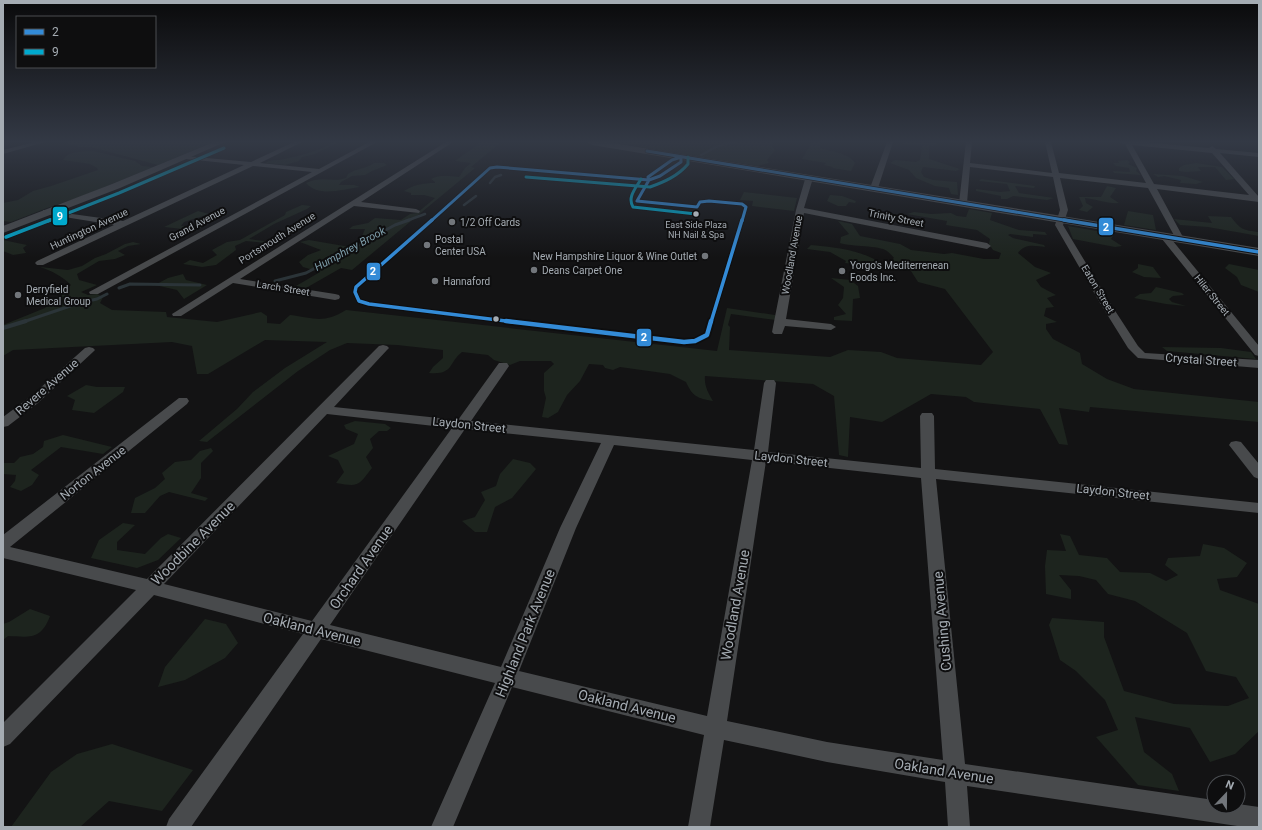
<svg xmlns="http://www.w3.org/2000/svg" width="1262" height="830" viewBox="0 0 1262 830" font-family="Roboto,sans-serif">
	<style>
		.green { fill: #1d241e }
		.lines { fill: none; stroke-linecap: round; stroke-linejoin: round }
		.stream-far2 { stroke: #2b3438; stroke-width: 2.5 }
		.stream-far1 { stroke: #2b3438; stroke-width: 3 }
		.stream { stroke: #2b3438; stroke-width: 4 }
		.minor { fill: #484a4c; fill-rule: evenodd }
		.major { fill: #4a4c4e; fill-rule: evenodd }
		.bus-1-far2-casing { stroke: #0e0e0f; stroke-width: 4.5 }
		.bus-1-far1-casing { stroke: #0e0e0f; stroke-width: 5.5 }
		.bus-1-casing { stroke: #0e0e0f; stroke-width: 8 }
		.bus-2-far1-casing { stroke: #0e0e0f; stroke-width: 4.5 }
		.bus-2-casing { stroke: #0e0e0f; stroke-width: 5.5 }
		.bus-1-far2 { stroke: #338bd7; stroke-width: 3 }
		.bus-1-far1 { stroke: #338bd7; stroke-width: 3.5 }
		.bus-1 { stroke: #338bd7; stroke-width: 4.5 }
		.bus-2-far1 { stroke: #00a9ce; stroke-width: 3 }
		.bus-2 { stroke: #00a9ce; stroke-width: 3.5 }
		.bus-dot { fill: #a5acb3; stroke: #0e0e0f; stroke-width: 1.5 }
		.poi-dot { fill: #72767b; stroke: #0e0e0f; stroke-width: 1.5 }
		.labels { text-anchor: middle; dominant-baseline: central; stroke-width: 4; stroke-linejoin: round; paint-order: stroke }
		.far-bus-label { font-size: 9px; fill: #a5acb3; stroke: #0e0e0f }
		.far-street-label { font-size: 10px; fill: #a5acb3; stroke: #0e0e0f }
		.far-poi-label { font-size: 10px; fill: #a5acb3; stroke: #0e0e0f; text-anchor: start }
		.far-water-label { font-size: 11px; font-style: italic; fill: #7f9fac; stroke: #0e0e0f }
		.street-label { font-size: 12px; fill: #a5acb3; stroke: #0e0e0f }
		.near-street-label { font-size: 14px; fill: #a5acb3; stroke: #0e0e0f }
		.line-badge { stroke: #0e0e0f; stroke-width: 1.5 }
		.badge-label { font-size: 11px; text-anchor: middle; font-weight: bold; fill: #fff }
	</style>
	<rect width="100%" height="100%" fill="#131314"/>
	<path class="green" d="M69,142H214L158,165L91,147H79L65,143Z
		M332,142H339L315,154L302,157L299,161L285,165L265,163C271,159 277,161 284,159C300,156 315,151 330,145Z
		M481,142L500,143L471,167L475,168L352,270L341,268L306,288L296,286L320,272L303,267L299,262L308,255L321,250L300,242L309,240L356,248L365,239L362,236L365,229H349L353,226L368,223L375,218L401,220L410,214L417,213L435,198L424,195H411V193L404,191C413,185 423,183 435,183V182L431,179C440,174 450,176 459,177L465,168L471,163L455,161Z
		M610,142H774L772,147L775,150L767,160L769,163L757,166Z
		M812,142H820V148C832,152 847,152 855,163L851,171L832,168L833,167L824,165L826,163L802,159Z
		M903,142L936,143L935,146H929V159L960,169L956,171L923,167L921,172L924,177L933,180L957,182L958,195L951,194L949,188L935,186L916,178L909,170L890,163L895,160L916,162L920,160L922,146L903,144Z
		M93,151L135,161L142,166L154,167L80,197L47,208L11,222L3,221V203L18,200L33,191L51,186L98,170L97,168L90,164L63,160C69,150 82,152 93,151Z
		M1127,160L1130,162L1128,164L1137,168L1136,171L1141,175L1114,173L1113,171L1130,172L1129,168L1116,166L1113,163H1119L1118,161Z
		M374,163H384L387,165L372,171L365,175L352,176L341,182L339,185H354L360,187C343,189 319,198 306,183C322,175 332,183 346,178L348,174C357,168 366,169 374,163Z
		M1196,163L1222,167L1234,179L1226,180L1215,167H1198L1201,171L1186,172L1179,171V168L1184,165Z
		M1153,174L1183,176L1203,182L1196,184L1180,183L1181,180L1164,176L1158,177Z
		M981,179L1035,186L1034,188L1015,186L1019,193L1054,198L1047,200L1013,196L1007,199H1001V196L976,191V189L1000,192L1010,191L1007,184L979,181Z
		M1107,186L1116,188L1110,197L1119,203C1108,204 1096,199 1085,198L1086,203L1093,207L1087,212L1079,210L1083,206L1079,197H1101Z
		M744,192L797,198L794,211L752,206L753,201L740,200Z
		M830,195L842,196L856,201L855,203L849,202L846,206H838L827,201Z
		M302,205L311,206L307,209L274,224L249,239L280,243L275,244L246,241L235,246L236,250L216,265L202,267L183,264L190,260L203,263L217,255L212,250L227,242L240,240L285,215L286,212Z
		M969,209L992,213L990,220L1019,230L1045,232L1047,235L1033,234V237L1010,234L1008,235L1013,238L1044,245L1045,247C1035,246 1025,243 1018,253L1035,267L1051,273L1036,280L1041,287L1056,295L1047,298L1054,307L1046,308L1044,316L1057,322L1046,324V329L1053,339L1080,353L1082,364L1107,379L1134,389L1259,402V422L1090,407L1089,412L1059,408L1068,445L1059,444L1040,409L974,402L966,397L931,394L882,422L850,417L848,457L839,455L834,396L813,384L705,376C704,385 708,393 713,401C697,398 693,397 686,382L670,374L620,367L613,370L605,368L603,365L589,364L580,381L567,395L558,412L548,418L542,417L546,398L544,391V373L554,364L551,361H520L510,365L494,360L488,355L462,352C448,363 454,375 429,373L433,367L443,358V350L397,345L347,343L330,350L298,371L207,442L199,441L237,409L253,392L285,368L327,342L265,340L208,374H197L192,346L172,342L13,350L3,356V325L45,308L71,285C62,276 52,271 40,267L68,270L82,266L95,258L106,254L125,244L133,242L141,244L128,246L118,251L125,255L115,259L99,261L77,274L79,280L97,285L81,292L88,295L97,294L103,297L100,303L112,310L166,312L167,317L217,322L261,312L267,316V323L280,324L290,315C314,318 324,324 346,310L717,351L727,308L775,315L776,320L731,314L728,325L730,327L729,350L830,357L848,350L881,352L897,358L981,365L993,352L945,289L918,282L911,271L845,263L846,261L830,252L807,249L811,245C838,248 860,249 884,265L894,258C892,256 890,253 887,251C879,245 852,247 840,243L841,237L849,234L838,221L852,224L860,236L900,244L911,250L944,254L952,253L984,259H999L1001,253L993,250L989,244L990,239L977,230L946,225L947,221L907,214L914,212L931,214L951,213L957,216L966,217Z
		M198,211L209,214L184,222L181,226L204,227L192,230L164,227Z
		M1128,211L1153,215L1156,230L1124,225Z
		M1208,216L1231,217C1241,230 1243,230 1259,232V236L1208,227L1180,225L1174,219L1212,223Z
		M1068,226L1114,234L1111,239L1122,246L1115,247L1073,239Z
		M3,240L27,245L23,248L26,253L13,255L3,251Z
		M1138,264L1153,267L1161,278L1144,277L1132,272L1138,268Z
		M1229,264L1259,270V292L1241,285L1237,277L1225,268Z
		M183,274L186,280L207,285L184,299L177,290L155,285L168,278Z
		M831,278L850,280L858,286L860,298L853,299L852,321L834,320V317L846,314L838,305L843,298L844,287Z
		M1156,287L1182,293L1184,295L1173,296L1169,299L1172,302L1186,306L1166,304L1134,298L1140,294L1151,293Z
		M1162,347L1221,348L1251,352L1256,359L1167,351Z
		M86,385L97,387H125L123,392L94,413L72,410L75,400L67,396Z
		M355,421L385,424L391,428L387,431H379L370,439L373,448L366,457L372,468C358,486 359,487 336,483L344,472L338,460L328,456L354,444L358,434L346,429L344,425Z
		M63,435L112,447L103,454L61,447L31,470L39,475L32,485L21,491L10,487L15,481L16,475L3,474V463H14L20,457L33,454L43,447L44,441Z
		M211,448L213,451L201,463V478L191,493L208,498L205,501L169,492L160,496L145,513H131L135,498L155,488L165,479L162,473L175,462L191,460L200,451Z
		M513,459L530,463L536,469L512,498L495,507L487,532H475L462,521L475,517L485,500L481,492L496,486L500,474Z
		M123,523L135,525L117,542V550L145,554L161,538L168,534L181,538L158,560L137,568L91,558L99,540Z
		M1060,534L1070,536L1079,555L1107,558L1120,572L1150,573L1166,581L1178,575L1165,565L1168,558L1200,556L1203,544L1224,548L1247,563L1237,577L1217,579L1220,590L1259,604V731L1235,754L1210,762L1190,728L1135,717L1144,752L1172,774L1179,791L1138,785L1096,737L1118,730L1105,700L1076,671L1060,660L1049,625L1052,618L1104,622V637L1124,691L1174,704L1228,706L1249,698L1236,677L1206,671L1187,633L1135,601L1108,594L1096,580L1079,576L1059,575L1071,590V599L1046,594L1045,566L1047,550L1066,551Z
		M30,609L50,616C41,640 30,637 8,636L3,640V624L9,622Z
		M205,619L226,624L238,643L225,658L185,680L158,687L165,667Z
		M112,744L193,770L162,811L109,801L80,827H11L51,772L77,754Z"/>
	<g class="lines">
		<path class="stream-far2" d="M701,155L718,146L734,142
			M490,183L495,177L501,175
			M464,205L476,196
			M406,221L425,214"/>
		<path class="stream-far1" d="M275,281L306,273L395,225L409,220
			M119,288L130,284L200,285
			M23,322L79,303L97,299L107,294"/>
		<path class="stream" d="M3,328L26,321"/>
		<path class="minor" d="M35,142H45L3,154V150Z
			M294,142H302L260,163L319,169L369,142H377L98,294H90L89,292L312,172L253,166L43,265H37L35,263L37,261L114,225L46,214H43V210L123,221L244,165L186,159L183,157L184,156L251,162Z
			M446,142H453L361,202L416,209L420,211L419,213L354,206L240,279L335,294L339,295L340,297L339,299L335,300L233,283L181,316H173L172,314Z
			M887,142H893L878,188L877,190H871L870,188Z
			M966,142H972L970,163L1052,173L1045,142H1051L1059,173L1146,183L1125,144L1119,142H1142L1209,148L1212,146L1216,149L1259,153V157L1220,153L1259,197V202L1157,189L1184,239L1180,242L1176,239L1148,188L1060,178L1068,210L1063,225L1110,303L1138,346L1145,353L1259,360V368L1138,358L1128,348L1100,303L1055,225L1060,210L1053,177L970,167L967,203L963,205H960L959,203ZM1132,145L1212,153L1249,195L1154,184Z
			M806,176H809L813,178L804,208L987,243L991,246L987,249L804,213L786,319L831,324L836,327L831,330L785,326L782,334H774L772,332L796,210Z
			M1165,234L1168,235L1259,346V356L1255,355L1162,239L1161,237L1162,235Z
			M383,345L387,346L389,348L387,350L334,407L458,420L499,363H507L509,366L471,421L754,450L764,383L766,380H774L776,383L768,452L921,468L920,416L922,413H932L934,416L935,469L1259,503V513L936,479L965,764L1214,800V806H1238V804L1259,807V827H1244L967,786L970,827H948L945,782L827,762L724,740L710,827H688L704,735L512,687L453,827H431L495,683L321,639L191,827H166L169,819L303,634L154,595L10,744L3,747V723L136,590L3,558V535L179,398H187L189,401L187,404L10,547L147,579L379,346ZM327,414L452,428L312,621L164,584ZM465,429L601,443L560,528L501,667L330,625ZM614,445L752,460L707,716L519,671L576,528ZM766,461L921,478L943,760L827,742L727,721Z
			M89,347L93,348L95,350L93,352L38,403L8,426L3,427V417L30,397L85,348Z
			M1236,441L1241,442L1259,464V479L1254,477L1229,445L1231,442Z"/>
		<path class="major" d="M214,142H225L120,188L3,233V226L112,184Z
			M588,142H607L1259,248V256L592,145Z"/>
		<g class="bus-1-far2-casing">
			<path id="bus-1-far2" d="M647,151L1070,221
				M681,157V162L660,176L649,180L648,177L672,160Z
				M431,221L490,168L497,167L649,180L637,201L697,207L700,202L709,201L742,204L746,207L742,221"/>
		</g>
		<g class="bus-1-far1-casing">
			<path id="bus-1-far1" d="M432,220L356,287L355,292L359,301L369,304L514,322
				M1064,220L1259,252
				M711,322L742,220"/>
		</g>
		<g class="bus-1-casing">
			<path id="bus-1" d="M506,321L684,342L695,341L707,335L711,321"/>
		</g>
		<g class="bus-2-far1-casing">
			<path id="bus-2-far1" d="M526,177L650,187C664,182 678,176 688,164V157
				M641,179C636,188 627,197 633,207L696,214
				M48,221L119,193L224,148"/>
		</g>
		<g class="bus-2-casing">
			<path id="bus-2" d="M6,237L50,220"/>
		</g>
		<use href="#bus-1-far2" class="bus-1-far2"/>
		<use href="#bus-1-far1" class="bus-1-far1"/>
		<use href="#bus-1" class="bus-1"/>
		<use href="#bus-2-far1" class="bus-2-far1"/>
		<use href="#bus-2" class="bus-2"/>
	</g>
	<linearGradient id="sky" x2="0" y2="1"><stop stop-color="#0a0a0b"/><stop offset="0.55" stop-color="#333945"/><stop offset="1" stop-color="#333945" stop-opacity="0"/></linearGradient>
	<rect width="1262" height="258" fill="url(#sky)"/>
	<g class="bus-dot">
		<circle cx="696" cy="214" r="3.5"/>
		<circle cx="496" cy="319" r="3.5"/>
	</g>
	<g class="poi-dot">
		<circle cx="452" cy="222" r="4"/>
		<circle cx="427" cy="245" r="4"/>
		<circle cx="705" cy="256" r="4"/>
		<circle cx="534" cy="270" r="4"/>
		<circle cx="842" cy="271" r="4"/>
		<circle cx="435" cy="281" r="4"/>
		<circle cx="18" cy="295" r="4"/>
	</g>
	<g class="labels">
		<g class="far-bus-label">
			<text x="696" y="225">East Side Plaza<tspan x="696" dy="10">NH Nail &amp; Spa</tspan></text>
		</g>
		<g class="far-street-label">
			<text transform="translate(896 218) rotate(11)">Trinity Street</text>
			<text transform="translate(197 224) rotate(-28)">Grand Avenue</text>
			<text transform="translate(89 229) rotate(-25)">Huntington Avenue</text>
			<text transform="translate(277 238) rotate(-32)">Portsmouth Avenue</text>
			<text transform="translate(792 255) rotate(-80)">Woodland Avenue</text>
			<text transform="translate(283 288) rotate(9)">Larch Street</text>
			<text transform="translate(1098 289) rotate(59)">Eaton Street</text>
			<text transform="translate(1212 295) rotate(51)">Hiler Street</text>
		</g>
		<g class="far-poi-label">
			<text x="460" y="222">1/2 Off Cards</text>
			<text x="435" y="239">Postal<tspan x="435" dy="12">Center USA</tspan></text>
			<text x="697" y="256" text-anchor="end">New Hampshire Liquor &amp; Wine Outlet</text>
			<text x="850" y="265">Yorgo's Mediterrenean<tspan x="850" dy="12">Foods Inc.</tspan></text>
			<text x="542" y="270">Deans Carpet One</text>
			<text x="443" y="281">Hannaford</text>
			<text x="26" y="289">Derryfield<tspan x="26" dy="12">Medical Group</tspan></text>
		</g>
		<g class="far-water-label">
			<text transform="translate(350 249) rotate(-29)">Humphrey Brook</text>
		</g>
		<g class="street-label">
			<text transform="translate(1201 360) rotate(4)">Crystal Street</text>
			<text transform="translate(47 387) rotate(-41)">Revere Avenue</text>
			<text transform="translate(469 425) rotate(6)">Laydon Street</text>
			<text transform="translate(791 459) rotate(6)">Laydon Street</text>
			<text transform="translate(93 473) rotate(-38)">Norton Avenue</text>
			<text transform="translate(1113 492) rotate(6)">Laydon Street</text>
		</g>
		<g class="near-street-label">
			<text transform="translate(193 543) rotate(-45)">Woodbine Avenue</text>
			<text transform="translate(361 567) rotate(-55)">Orchard Avenue</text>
			<text transform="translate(735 605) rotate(-80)">Woodland Avenue</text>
			<text transform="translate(942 621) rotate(-95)">Cushing Avenue</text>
			<text transform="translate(312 629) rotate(14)">Oakland Avenue</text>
			<text transform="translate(525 633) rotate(-68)">Highland Park Avenue</text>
			<text transform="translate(627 706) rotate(14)">Oakland Avenue</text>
			<text transform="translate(944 771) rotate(9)">Oakland Avenue</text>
		</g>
	</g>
	<g class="line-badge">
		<rect x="52" y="206" width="16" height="20" rx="4" fill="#00a9ce"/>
		<rect x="1098" y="217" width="16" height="19" rx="4" fill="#338bd7"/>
		<rect x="366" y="262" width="15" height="19" rx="4" fill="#338bd7"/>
		<rect x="636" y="328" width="16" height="19" rx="4" fill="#338bd7"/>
	</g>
	<g class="badge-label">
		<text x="60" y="220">9</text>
		<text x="1106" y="231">2</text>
		<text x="373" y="275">2</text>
		<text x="644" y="341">2</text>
	</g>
	<rect width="1262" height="830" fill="none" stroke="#a5acb3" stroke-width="8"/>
	<rect x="16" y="16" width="140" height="52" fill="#0e0e0f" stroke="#4a4d51"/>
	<rect x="24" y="29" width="20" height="6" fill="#338bd7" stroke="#4a4d51"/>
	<text x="52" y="36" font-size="12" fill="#a5acb3">2</text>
	<rect x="24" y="49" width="20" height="6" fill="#00a9ce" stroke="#4a4d51"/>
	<text x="52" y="56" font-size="12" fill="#a5acb3">9</text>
	<g transform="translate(1226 794) rotate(22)"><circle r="19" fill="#0e0e0f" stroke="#4a4d51"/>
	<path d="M0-3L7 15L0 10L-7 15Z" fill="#72767b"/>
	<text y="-6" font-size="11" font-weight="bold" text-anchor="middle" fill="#a5acb3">N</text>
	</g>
</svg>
